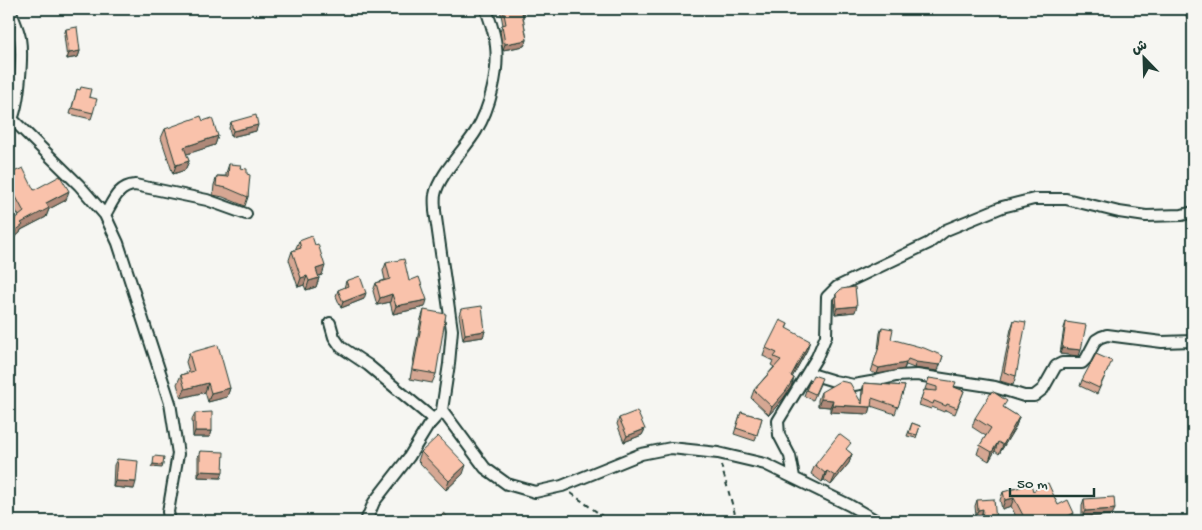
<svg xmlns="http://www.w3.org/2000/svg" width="1202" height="530" viewBox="0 0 1202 530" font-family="'Gochi Hand','Playpen Sans Arabic',sans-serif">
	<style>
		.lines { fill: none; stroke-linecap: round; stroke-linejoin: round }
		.minor-casing { stroke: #1f3d34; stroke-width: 14 }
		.path { stroke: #1f3d34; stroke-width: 2; stroke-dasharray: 5 4; stroke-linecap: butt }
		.minor { stroke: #f6f6f2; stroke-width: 10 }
		.wall { fill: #d6a793; stroke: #1f3d34 }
		.shaded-wall { fill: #ae8878; stroke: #1f3d34 }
		.building { fill: #f9c2ab; stroke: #1f3d34 }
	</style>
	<rect width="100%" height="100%" fill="#f6f6f2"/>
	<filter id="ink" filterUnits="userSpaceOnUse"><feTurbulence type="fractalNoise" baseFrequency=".02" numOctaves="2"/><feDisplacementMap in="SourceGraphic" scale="10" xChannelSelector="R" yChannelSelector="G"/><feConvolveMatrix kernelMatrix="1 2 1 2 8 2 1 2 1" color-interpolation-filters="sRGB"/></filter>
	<g filter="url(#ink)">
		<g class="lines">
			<g class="minor-casing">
				<path id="minor" d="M10,9C13,18 18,28 20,38C23,56 19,103 12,119
					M486,9C490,21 495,33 496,46C499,72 490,108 476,131C466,148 438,176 435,195C434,200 435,206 435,211L452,330L449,364L442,410L485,468L507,484L535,492L562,486L641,454L671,448L718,453L765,464L849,505L877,521
					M9,116L79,185L105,215L118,243L170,403L178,454L168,512L170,521
					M105,215C113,201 118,186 135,185L207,200L246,214
					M330,323L334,337L341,347L368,365L433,419
					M808,373L834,381L854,385L871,382L896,376L917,375L995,387L1024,396H1034L1043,389L1056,366L1062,363H1082L1086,359L1096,340L1101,337L1107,335L1162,342L1193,341
					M794,477L790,456L779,435L778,421L817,357L826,336L827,297L837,287L929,243L946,230L1002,207L1034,199H1066L1119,212L1146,216L1182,215L1193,212
					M366,521L374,502L409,457L428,426L438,415"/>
			</g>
			<path class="path" d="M721,465L737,521
				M571,493L601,515L606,521"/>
			<use href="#minor" class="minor"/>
		</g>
		<path class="wall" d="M500,9H532L525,11L523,17L527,40L524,46L503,50L500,31L502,25H503Z
			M1183,9H1193V32Z
			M66,29L80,51L78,57L67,59L64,35Z
			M77,89L93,113L91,119L70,114Z
			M203,121L218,136L215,145L186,154L189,161L185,170L173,174L161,138L165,129Z
			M231,122L256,131L231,137L229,128Z
			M229,164L240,168L247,174L248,197L245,206L223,197L213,195L214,185L217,176H226V173Z
			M9,174L34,190L66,200L49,209L46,217L21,230L20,233L10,241L9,239V224L19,216L12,204Z
			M299,241L322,275L318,276L319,278L316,287L306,290L304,285L298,287L289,260L292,251L295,250Z
			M386,263L409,281L425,307L393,314L390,302L377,305L373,291L376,283L385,280L383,271Z
			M346,281L364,299L341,308L336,296L338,290L344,288Z
			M836,294L855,312L835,314L834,300Z
			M461,309L485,331L483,337L463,340L459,315Z
			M424,310L436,374L432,383L410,379L421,319Z
			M1014,320L1016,376L1013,385L1000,381L1011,329Z
			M1066,322L1079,356L1060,354L1064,328Z
			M788,324L786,329L807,350L792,377L794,378L791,387L783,399L769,415L751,398L754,390L774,367L771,365L773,361L763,356L766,348Z
			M882,327L891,339L938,371L914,368L906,365L904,369L877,374L871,372L878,350L880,333Z
			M189,353L230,388L227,397L208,402L205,392L181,398L177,384L181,375L189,372L186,362Z
			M1109,367L1097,394L1080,386L1082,380Z
			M929,378L964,391L955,414L945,410L944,412L932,407L931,409L919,405L924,390L929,391L925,389Z
			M864,383L905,386L895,414L871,406L869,414L830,412V407L818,406V400L821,392L861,401L862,391Z
			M820,384L813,400L804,396L806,390Z
			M1004,408L1019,417L1016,426L999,454L995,451L989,461L977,454L980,445L986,436L972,427L975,418Z
			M741,412L762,418L755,441L734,434Z
			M195,413L212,431L210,437H193L192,419Z
			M619,418L645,429L642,435L624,442L617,424Z
			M912,423L920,426L916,438L907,436Z
			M200,451L221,478L198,477V457Z
			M848,451L852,454L849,463L831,485L824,480L822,482L811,474L815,465Z
			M421,452L463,474L446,490L418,461Z
			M117,459L134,489L113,487L114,465Z
			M1033,491L1058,505L1071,521H1018L1011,506L1002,509L1000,500L1003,492Z
			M1084,499L1112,515L1082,517V505Z
			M977,500L996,521H980L981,516H976L975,506Z"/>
		<path class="shaded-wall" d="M524,9H532L523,12L525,11L523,17L520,18Z
			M527,40L524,46L503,50L505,44Z
			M80,51L78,57L67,59L69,53Z
			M258,125L256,131L231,137L233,131Z
			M218,136L215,145L181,156L184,147Z
			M189,161L185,170L173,174L176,165Z
			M69,191L66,200L49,209L46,217L21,230L20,233L10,241L14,232L21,223L46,203Z
			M15,195L12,204L9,205V198Z
			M325,266L322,275L313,278L316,269Z
			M307,276L304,285L298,287L301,278Z
			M319,278L316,287L306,290L309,281Z
			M366,293L364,299L341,308L343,302Z
			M392,294L390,302L377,305L380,298Z
			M427,300L425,307L393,314L396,306Z
			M857,306L855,312L835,314L837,308Z
			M485,331L483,337L463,340L465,334Z
			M810,341L807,350L788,385L791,376Z
			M1062,348L1081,350L1079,356L1060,354Z
			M943,356L938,371L914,368L916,362Z
			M906,363L904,369L877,374L879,368Z
			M794,378L791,387L783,399L769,415L772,407Z
			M208,383L205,392L181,398L185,389Z
			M230,388L227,397L208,402L211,393Z
			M821,399L833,400L830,407L818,406Z
			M832,405L871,407L869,414L830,412Z
			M1019,417L1016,426L999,454L1003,445Z
			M645,429L642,435L624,442L627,436Z
			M195,431H212L210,437H193Z
			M998,442L995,451L989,461L992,452Z
			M852,454L849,463L831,485L835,476Z
			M153,464L163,465L162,468L151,467Z
			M466,465L463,474L446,490L449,481Z
			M200,471L223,472L221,478L198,477Z
			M827,471L824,480L822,482L825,473Z
			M115,481L136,482L134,489L113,487Z
			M1014,498L1011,506L1002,509L1005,500Z
			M983,509L981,516H976L978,510Z
			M1115,509L1112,515L1082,517L1085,511Z
			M1074,513L1071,521H1059L1060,520Z"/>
		<path class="building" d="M9,9H11L15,20L12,69L9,70Z
			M503,9H525V11L522,12L527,40L505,44L502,25L506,24Z
			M1190,9H1193V16Z
			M77,27L80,51L69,53L66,29Z
			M81,87L91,89L89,97L97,99L93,113L72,108L77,89L80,90Z
			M256,115L258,125L233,131L231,122Z
			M201,116L203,121L212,118L218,136L184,147L189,161L176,165L165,129Z
			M229,164L241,165L240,168L247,169V174L250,175L248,197L227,188L216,186L217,176L228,177Z
			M23,168L34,190L60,176L69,191L46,203L49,208L21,223L23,225L14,232L9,226V224L24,212L15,195L9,198V174Z
			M312,236L315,245L318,244L325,266L316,269L319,278L309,281L307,276L301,278L292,251L301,248L299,241Z
			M404,259L409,281L419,277L427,300L396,306L392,294L380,298L376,283L390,279L386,263Z
			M360,276L366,293L343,302L338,290L348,286L346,281Z
			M855,287L857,306L837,308L836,294L841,289Z
			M482,306L485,331L465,334L461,309Z
			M424,310L446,314L436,374L413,370Z
			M780,320L788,324L786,328L810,341L791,376L794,378L786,391L772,407L754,390L781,360L774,357L777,353L766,348Z
			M1014,320L1026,322L1016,376L1004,372Z
			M1066,322L1086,325L1081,350L1062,348Z
			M882,327L893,329L891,339L924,348L943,356L940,365L916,362L908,359L906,363L879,368L873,365L880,344Z
			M218,345L230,388L211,393L208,383L185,389L181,375L194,371L189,353Z
			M1096,354L1112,361L1099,388L1082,380Z
			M813,375L822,378L815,394L806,390Z
			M929,378L956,382L954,387L964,391L957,408L947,404L946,406L934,401L933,404L921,399L924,390L937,391V387L927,384Z
			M840,381L850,383L862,404L864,383L905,386L898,407L872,398L871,407L832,405L833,400L821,399V392Z
			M992,391L1007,401L1003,407L1019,417L1003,445L998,442L992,452L980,445L991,428L975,418Z
			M637,411L645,429L627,436L619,418Z
			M212,412V431H195V413Z
			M741,412L762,418L757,435L736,428Z
			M912,423L920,426L917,435L909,433Z
			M839,434L851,443L846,449L852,454L835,476L827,471L825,473L815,465Z
			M438,436L466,465L449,481L421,452Z
			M200,451L224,452L223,472L200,471Z
			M154,456L164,457L163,465L153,464Z
			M117,459L138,461L136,482L115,481Z
			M1048,483L1058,505L1068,500L1074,513L1060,520L1061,521H1026L1014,498L1005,500L1003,492L1031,484L1033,491Z
			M1114,497L1115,509L1085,511L1084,499Z
			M994,499L996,521H982L983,509L978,510L977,500Z
			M443,513L453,521H436Z
			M1161,515L1177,518V521H1160Z"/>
	</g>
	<rect width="1202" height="530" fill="none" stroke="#f6f6f2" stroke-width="30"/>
	<rect x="15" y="15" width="1172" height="500" fill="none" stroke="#1f3d34" stroke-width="2" filter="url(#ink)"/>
	<g transform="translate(1144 58) rotate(337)" stroke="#f6f6f2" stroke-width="4" paint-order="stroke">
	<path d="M0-4L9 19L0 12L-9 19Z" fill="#1f3d34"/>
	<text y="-8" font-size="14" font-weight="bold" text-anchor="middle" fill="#1f3d34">ش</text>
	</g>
	<path d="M1010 488v8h84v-8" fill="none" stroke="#1f3d34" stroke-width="2.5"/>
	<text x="1017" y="488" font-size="15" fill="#1f3d34" stroke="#f6f6f2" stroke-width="4" paint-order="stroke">50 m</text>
</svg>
